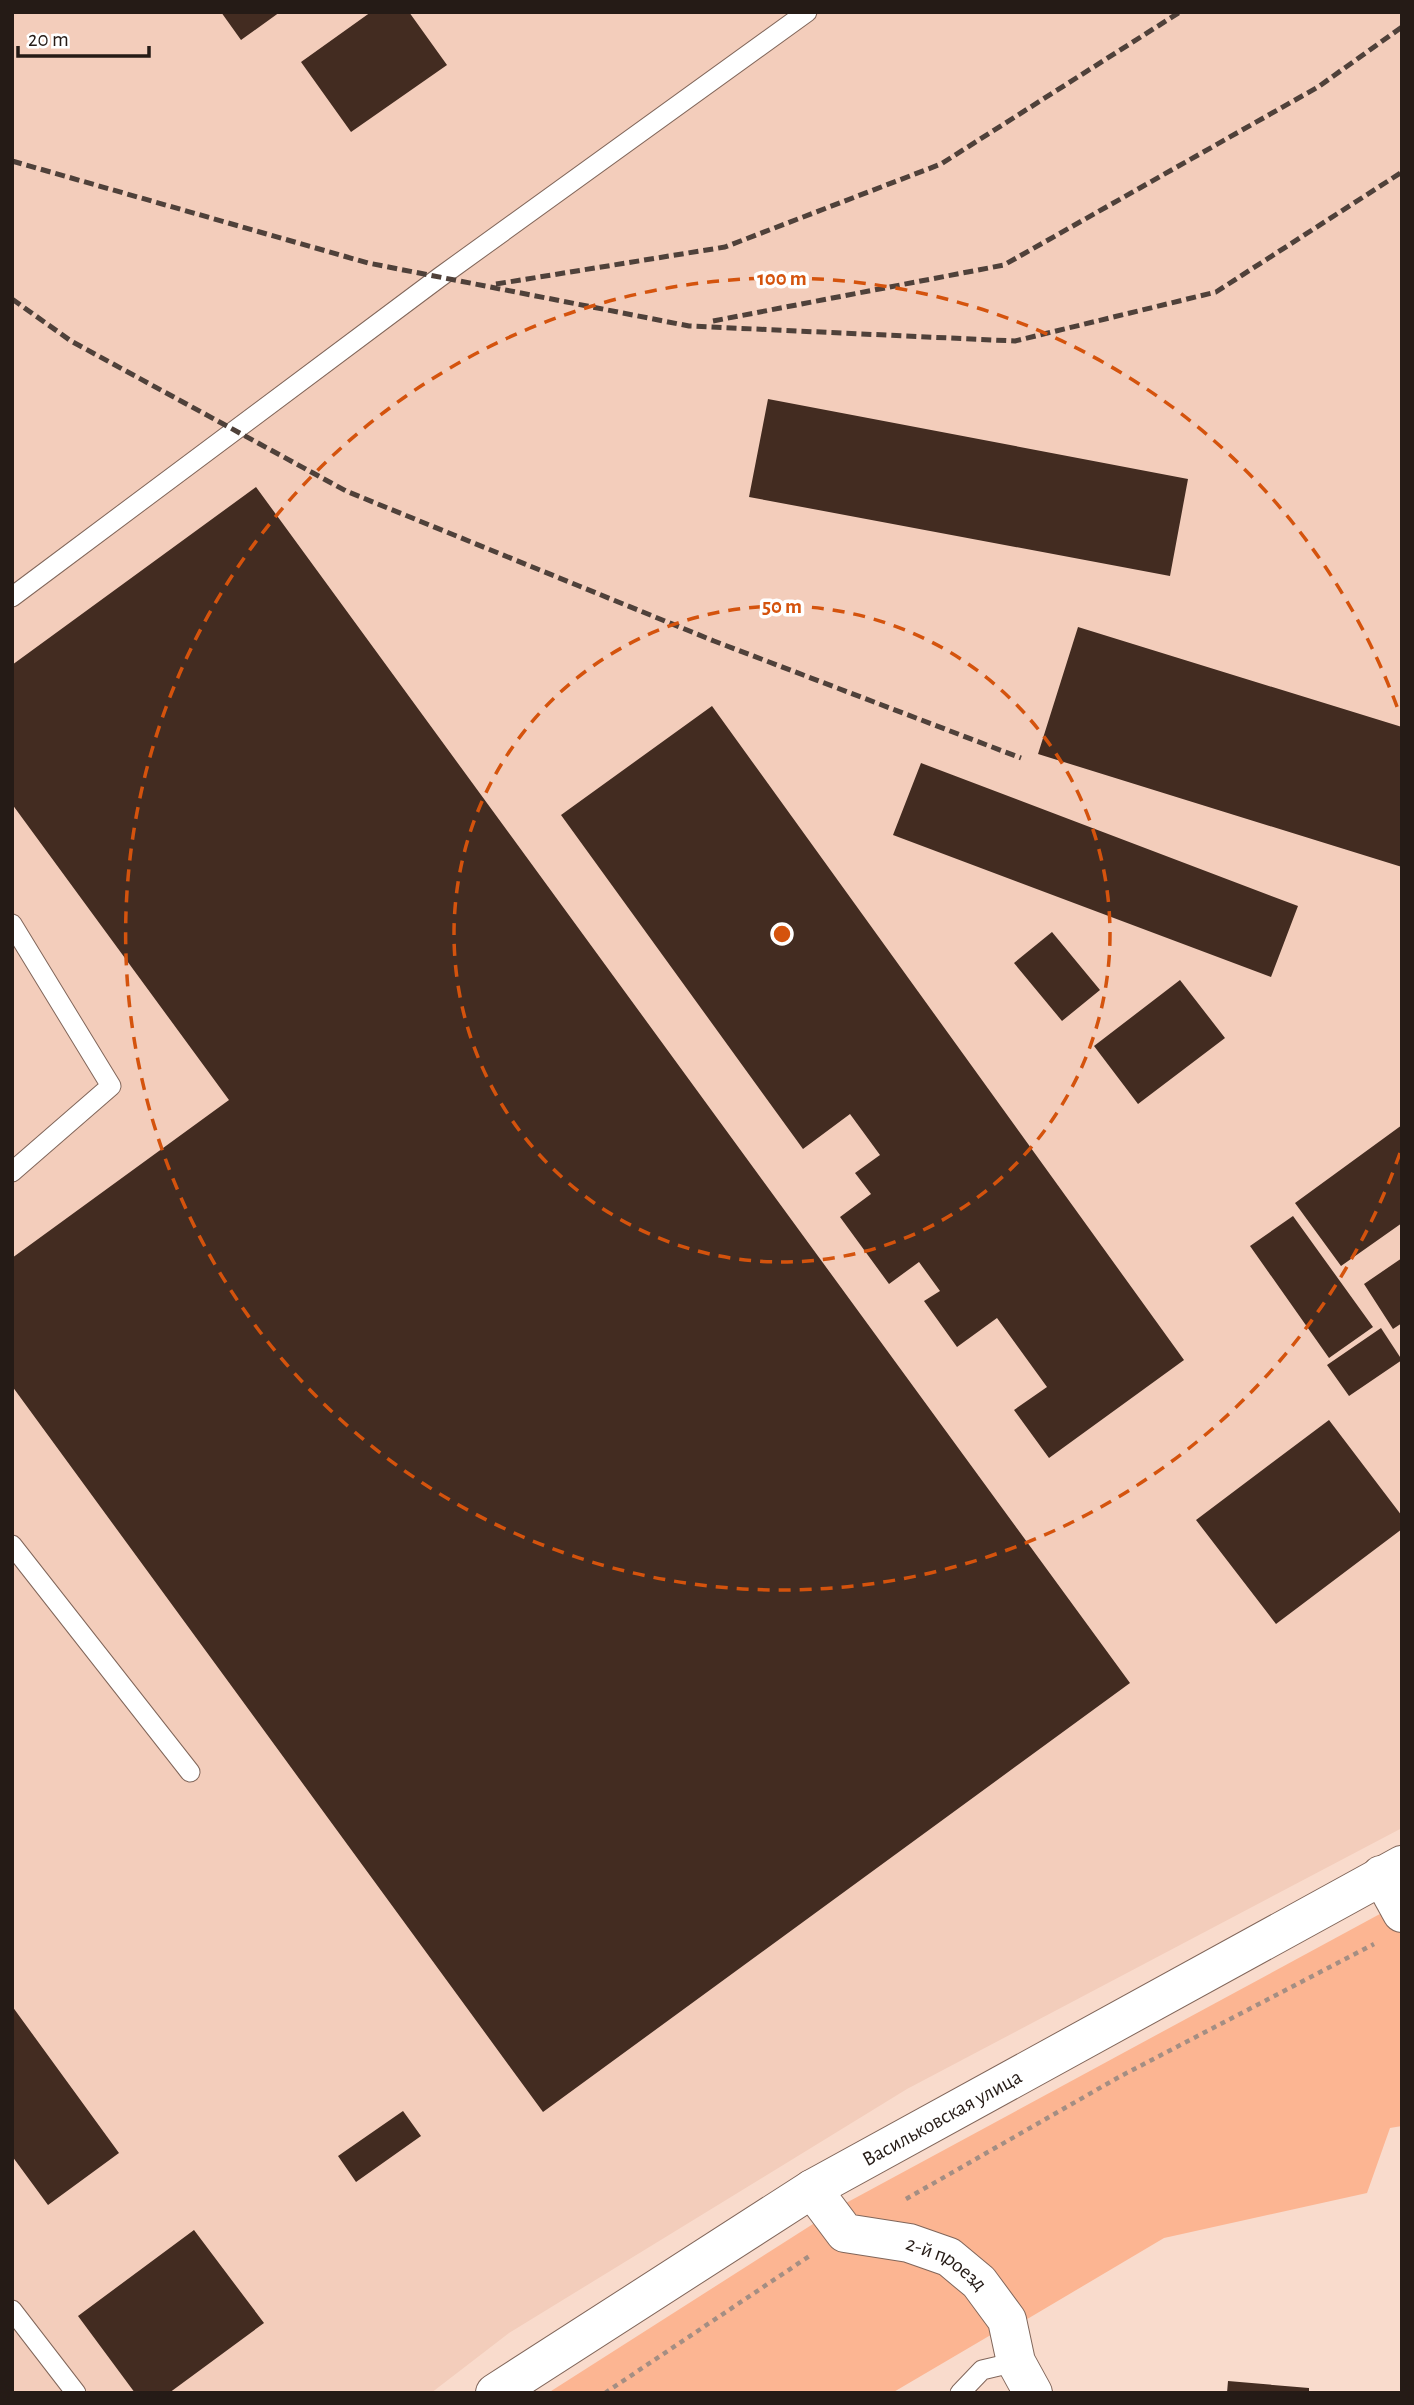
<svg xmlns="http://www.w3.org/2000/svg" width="1414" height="2405" viewBox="0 0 1414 2405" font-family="'Alegreya Sans',sans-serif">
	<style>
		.built { fill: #f3cdbb }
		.green { fill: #fcb592 }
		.building { fill: #432c21 }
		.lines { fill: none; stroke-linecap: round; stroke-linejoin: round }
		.service-casing { stroke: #81665a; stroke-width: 21 }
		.minor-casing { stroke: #81665a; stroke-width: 40 }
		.path { stroke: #a48e83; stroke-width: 4.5; stroke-dasharray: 5 5; stroke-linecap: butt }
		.service { stroke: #fff; stroke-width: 19 }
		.minor { stroke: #fff; stroke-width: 38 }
		.rail { stroke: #4f413a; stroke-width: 5; stroke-dasharray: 10 5; stroke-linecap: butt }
		.ring { fill: none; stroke: #d4530d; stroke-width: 3.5; stroke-dasharray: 12 9 }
		.labels { text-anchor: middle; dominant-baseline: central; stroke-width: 7; stroke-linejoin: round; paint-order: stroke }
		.street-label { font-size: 21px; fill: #251b16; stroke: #fff }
		.centre { fill: #d4530d; stroke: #fff; stroke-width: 3.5 }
		.ring-label { font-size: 21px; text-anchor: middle; font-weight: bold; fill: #d4530d; stroke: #fff; stroke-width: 7; stroke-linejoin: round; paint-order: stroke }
	</style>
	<rect width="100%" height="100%" fill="#f9dbcc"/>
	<path class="built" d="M12,12H1402V1828L907,2089L509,2333L431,2393H12Z"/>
	<path class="green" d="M1402,1902V2126L1390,2128L1367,2193L1164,2238L1029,2318L989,2336L892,2393H548L846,2203Z"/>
	<path class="building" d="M221,12H280L241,40Z
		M371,12H409L447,65L351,132L301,62Z
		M768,399L1188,479L1170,576L749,497Z
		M256,487L1130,1683L543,2112L12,1386V1258L229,1100L12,804V665Z
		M1078,627L1402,727V867L1038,754Z
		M712,706L1184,1360L1049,1458L1014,1410L1047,1387L997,1318L957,1347L924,1301L940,1291L919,1262L889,1284L840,1217L871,1194L855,1173L880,1155L850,1114L803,1149L561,815Z
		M921,763L1298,906L1271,977L893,835Z
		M1052,932L1100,990L1062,1021L1014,963Z
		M1180,980L1225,1038L1138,1104L1094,1046Z
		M1402,1125V1223L1341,1266L1295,1203Z
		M1293,1216L1373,1327L1329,1358L1250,1246Z
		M1402,1258V1323L1393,1329L1364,1284Z
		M1381,1328L1402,1360L1349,1396L1327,1365Z
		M1329,1420L1402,1516V1529L1276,1624L1196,1520Z
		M12,2006L119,2153L48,2205L12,2156Z
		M403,2111L421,2136L356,2182L338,2156Z
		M194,2230L264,2323L169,2393H135L78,2316Z
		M1228,2381L1309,2388V2393H1227Z"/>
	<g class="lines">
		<g class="service-casing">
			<path id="service" d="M12,597L440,277L807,12
				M12,924L111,1086L12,1172
				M12,1545L190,1772
				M12,2310L76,2393
				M960,2393L982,2370L1016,2362"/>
		</g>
		<g class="minor-casing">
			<g id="minor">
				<path d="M1381,1875L1402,1913"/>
				<path id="s1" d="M812,2189L845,2233L909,2243L949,2257L979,2282L1007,2320L1016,2362L1033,2393"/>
				<path id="s2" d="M495,2393L812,2189L1402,1865"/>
			</g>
		</g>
		<path class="path" d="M906,2199L1119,2077L1374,1944
			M605,2393L811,2255"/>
		<use href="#service" class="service"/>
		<use href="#minor" class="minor"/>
		<path class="rail" d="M12,161L368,263L689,326L1015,341L1216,292L1402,172
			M496,284L725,247L941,164L1180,12
			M12,299L71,341L346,491L714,641L1021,758
			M713,321L1004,265L1318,87L1402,27"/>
	</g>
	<g class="ring">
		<circle cx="782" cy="934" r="328"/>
		<path d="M1400 1153A656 656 0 1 1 1400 715"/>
	</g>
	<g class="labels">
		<g class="street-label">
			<text stroke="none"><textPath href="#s2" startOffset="525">Васильковская улица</textPath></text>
			<text stroke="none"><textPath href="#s1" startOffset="163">2-й проезд</textPath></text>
		</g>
	</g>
	<circle cx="782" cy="934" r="10" class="centre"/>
	<g class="ring-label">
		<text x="782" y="285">100 m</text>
		<text x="782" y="613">50 m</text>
	</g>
	<rect width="1414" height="2405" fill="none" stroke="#251b16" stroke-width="28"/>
	<path d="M18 46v10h131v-10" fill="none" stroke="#251b16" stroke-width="3.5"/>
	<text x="28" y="46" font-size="21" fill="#251b16" stroke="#ffffff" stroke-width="5" paint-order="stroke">20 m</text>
</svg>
